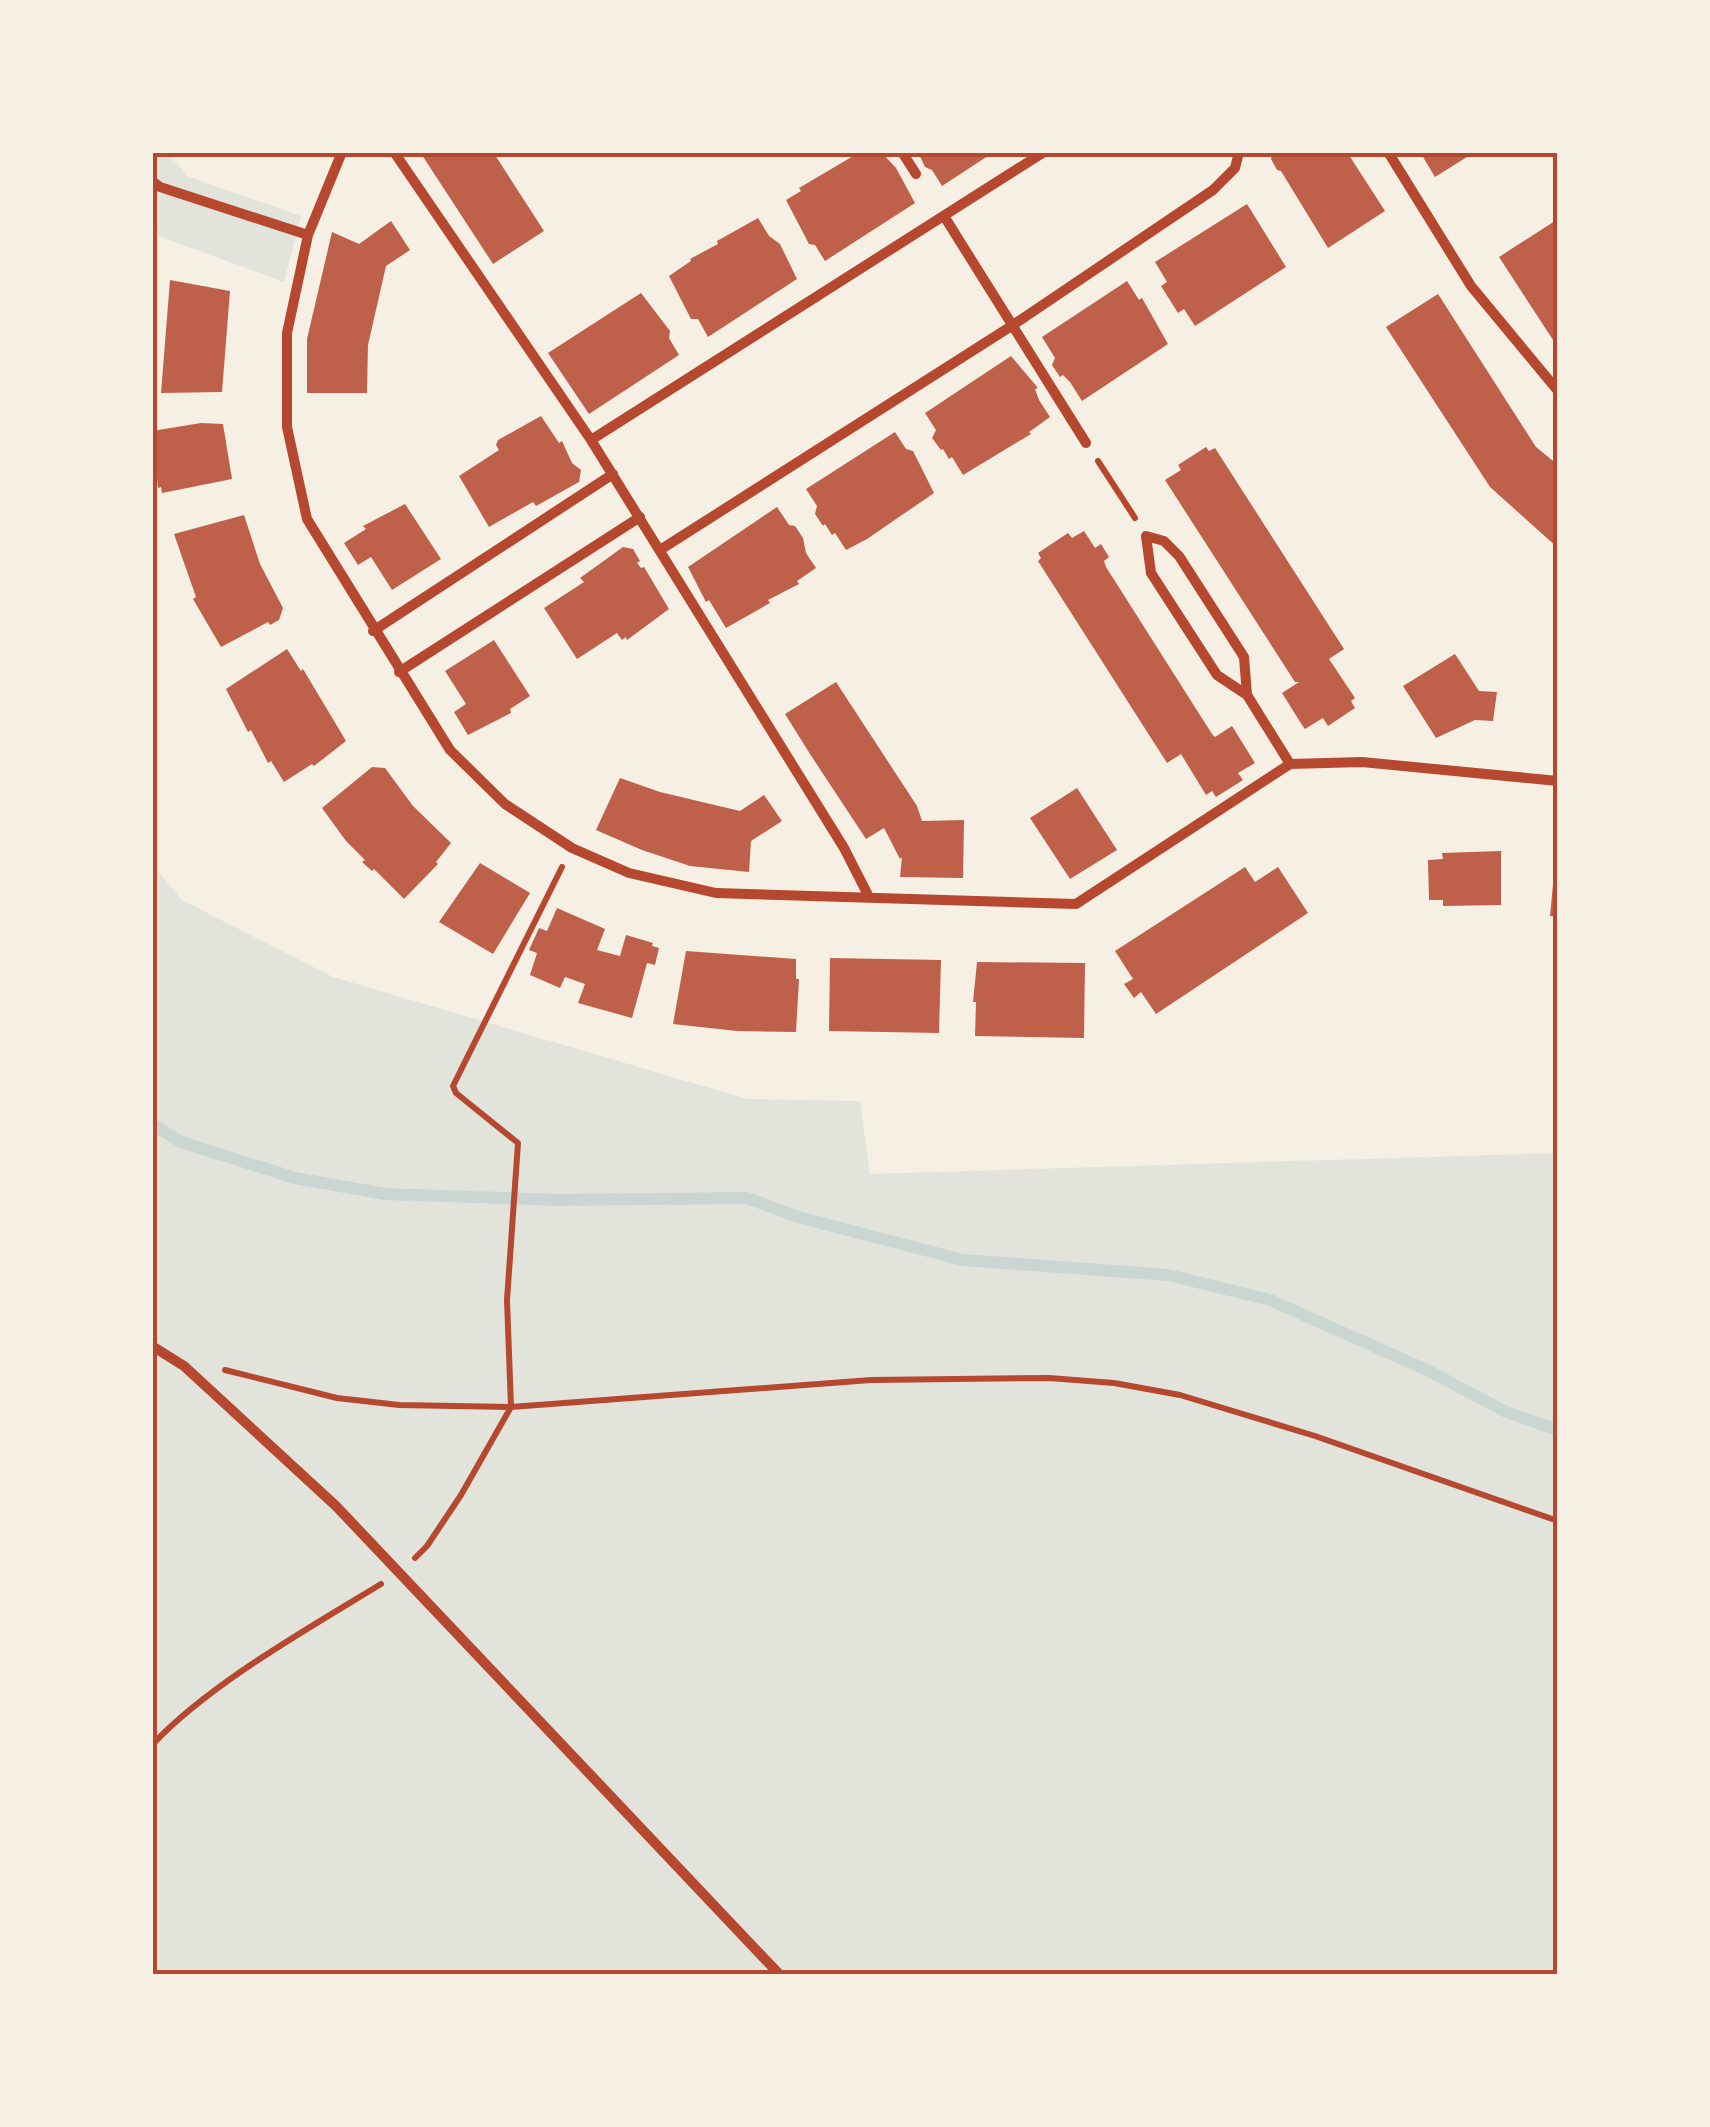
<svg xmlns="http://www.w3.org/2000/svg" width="1710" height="2127" viewBox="0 0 1710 2127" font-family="'Nunito Sans',sans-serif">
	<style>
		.green { fill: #e2e4dc }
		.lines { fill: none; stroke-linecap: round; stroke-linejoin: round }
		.stream { stroke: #c9d6d2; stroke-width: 12 }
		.building { fill: #bf614a }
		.path { stroke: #b5482f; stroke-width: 6 }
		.minor { stroke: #b5482f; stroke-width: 10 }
		.neatline { fill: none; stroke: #b5482f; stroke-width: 4 }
	</style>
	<rect width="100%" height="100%" fill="#f6efe4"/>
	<path class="green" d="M152,153H168L187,176L301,216L284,282L153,234Z
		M152,864L182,900L333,977L747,1099L860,1101L870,1174L1557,1153V1974H153Z"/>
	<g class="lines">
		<path class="stream" d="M152,1124L181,1142L295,1178L385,1194L557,1200L747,1198L798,1217L963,1260L1168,1275L1270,1300L1427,1370L1506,1412L1558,1430"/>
	</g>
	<path class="building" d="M420,152H493L544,231L493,264Z
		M860,152H881L896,168L915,203L825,261L815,245L809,244L786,200L801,191L799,188Z
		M918,152H994L942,186L932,170L925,167Z
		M1273,152H1347L1385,211L1328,248L1281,171L1277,170L1271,159Z
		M1420,152H1475L1435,177Z
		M1247,204L1286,267L1195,326L1184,309L1178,313L1161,286L1167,282L1155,262Z
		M758,218L769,236L780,244L797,279L708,337L698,319H691L669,276L691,261L690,259L718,244L717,241Z
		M1558,219V337L1553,340L1499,257Z
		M391,221L410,250L386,266L368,345L367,393H307V339L332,232L359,244Z
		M170,280L230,291L222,392L161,393Z
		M1127,281L1139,300L1142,298L1168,344L1082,401L1070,382L1063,375L1060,377L1052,365L1055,358L1042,337Z
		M641,293L670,331L669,338L679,355L589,414L548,353Z
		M1438,294L1536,447L1558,465V548L1490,487L1386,327Z
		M1011,356L1038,388L1035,389L1039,400L1050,417L1029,432L1031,434L963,475L952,457L949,459L943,449L941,450L932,438L936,430L925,413Z
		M541,416L559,443L562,441L572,463L581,470L579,482L536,506L533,502L489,527L459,476L499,450L496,445L498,440Z
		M201,423L223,424L232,479L162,493L161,487L158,488L152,431Z
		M895,432L906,449L913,451L934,493L867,539L846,550L835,533L832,535L825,524L823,526L815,514L817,506L806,489Z
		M1206,447L1209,451L1215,448L1344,649L1329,659L1355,698L1351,701L1355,708L1328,726L1323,718L1305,729L1302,725L1282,693L1299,682H1295L1165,480L1181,470L1178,465Z
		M405,504L441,559L392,590L371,557L358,565L344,543L366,529L363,526Z
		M777,507L789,525L795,526L803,538L806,553L816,568L797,581L799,584L768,600L770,603L726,628L709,600L706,602L688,567Z
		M244,515L260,564L283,608L279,620L270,625L268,622L221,647L193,599L196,597L174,534Z
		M1084,531L1095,548L1101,544L1109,557L1104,561L1106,567L1212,734L1215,737L1232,726L1255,763L1238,773L1243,780L1216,797L1212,791L1206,795L1181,754L1167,763L1038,561L1041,558L1038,553L1068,533L1072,538Z
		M623,547L633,549L640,561L637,563L641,568L644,567L669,609L627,640L626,637L622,640L617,633L577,659L544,608L584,582L580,578Z
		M494,640L530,696L510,709L511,713L468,735L454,712L466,704L445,671Z
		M287,649L301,671L303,669L346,741L314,766L312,764L284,782L271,761L268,763L251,730L248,732L226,689Z
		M1455,654L1479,691L1497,692L1493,721L1475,720L1436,738L1403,686Z
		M836,682L917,806L922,821L964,820L963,878L900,877L902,857L900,859L884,828L866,839L810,754L785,714Z
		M372,767L385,768L413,806L451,843L436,862L438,864L404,899L374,869L372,871L362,862L365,860L346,841L322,808Z
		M620,778L660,792L740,811L764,795L782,821L751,841L749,872L690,866L642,850L596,830Z
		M1077,788L1117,850L1070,879L1030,818Z
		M1501,851V905L1443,906V900H1429L1428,860L1443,859L1442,853Z
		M480,863L530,893L493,954L439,922Z
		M1555,863H1558V917L1550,916Z
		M1245,867L1255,882L1278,867L1308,913L1156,1014L1141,992L1134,998L1124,984L1133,979L1115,951Z
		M557,908L605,929L597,950L620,956L626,935L653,943L652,946L659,948L655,965L647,963L632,1018L578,1003L585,984L565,977L560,988L530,975L537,953L529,950L539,928L547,931Z
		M686,951L796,959V979H799L796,1032L737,1031L673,1024Z
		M830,958L941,960L939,1033L829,1031Z
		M977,962L1085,963L1084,1038L975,1036L976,1002H973Z"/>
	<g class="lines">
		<path class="path" d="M1098,461L1135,518
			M225,1370L337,1398L399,1405L511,1407L871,1380L1049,1378L1114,1383L1180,1395L1315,1436L1558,1521
			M415,1558L427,1546L461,1495L511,1407L507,1300L518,1143L456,1093L453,1086L562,867
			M152,1745C209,1684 309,1628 381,1584"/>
		<path class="minor" d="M342,152L308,235L287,333V427L307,519L450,750L505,804L572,848L629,873L716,893L1076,904L1290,764L1362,762L1558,781
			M394,152L591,440L844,848L869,897
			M902,152L916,174
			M1388,152L1471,286L1558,391
			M152,181L160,187L308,235
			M944,216L1086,443
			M591,440L1044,152
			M660,550L1013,325L1213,190L1235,168L1239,152
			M373,631L613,474
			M399,672L640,517
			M1247,695L1217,675L1151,573L1146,536L1164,541L1179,556L1244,657L1247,695L1290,764
			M152,1346L184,1366L336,1506L779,1974"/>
	</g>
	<rect width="1710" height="2127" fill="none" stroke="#f6efe4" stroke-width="310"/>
	<rect x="155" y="155" width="1400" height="1817" class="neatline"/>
</svg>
